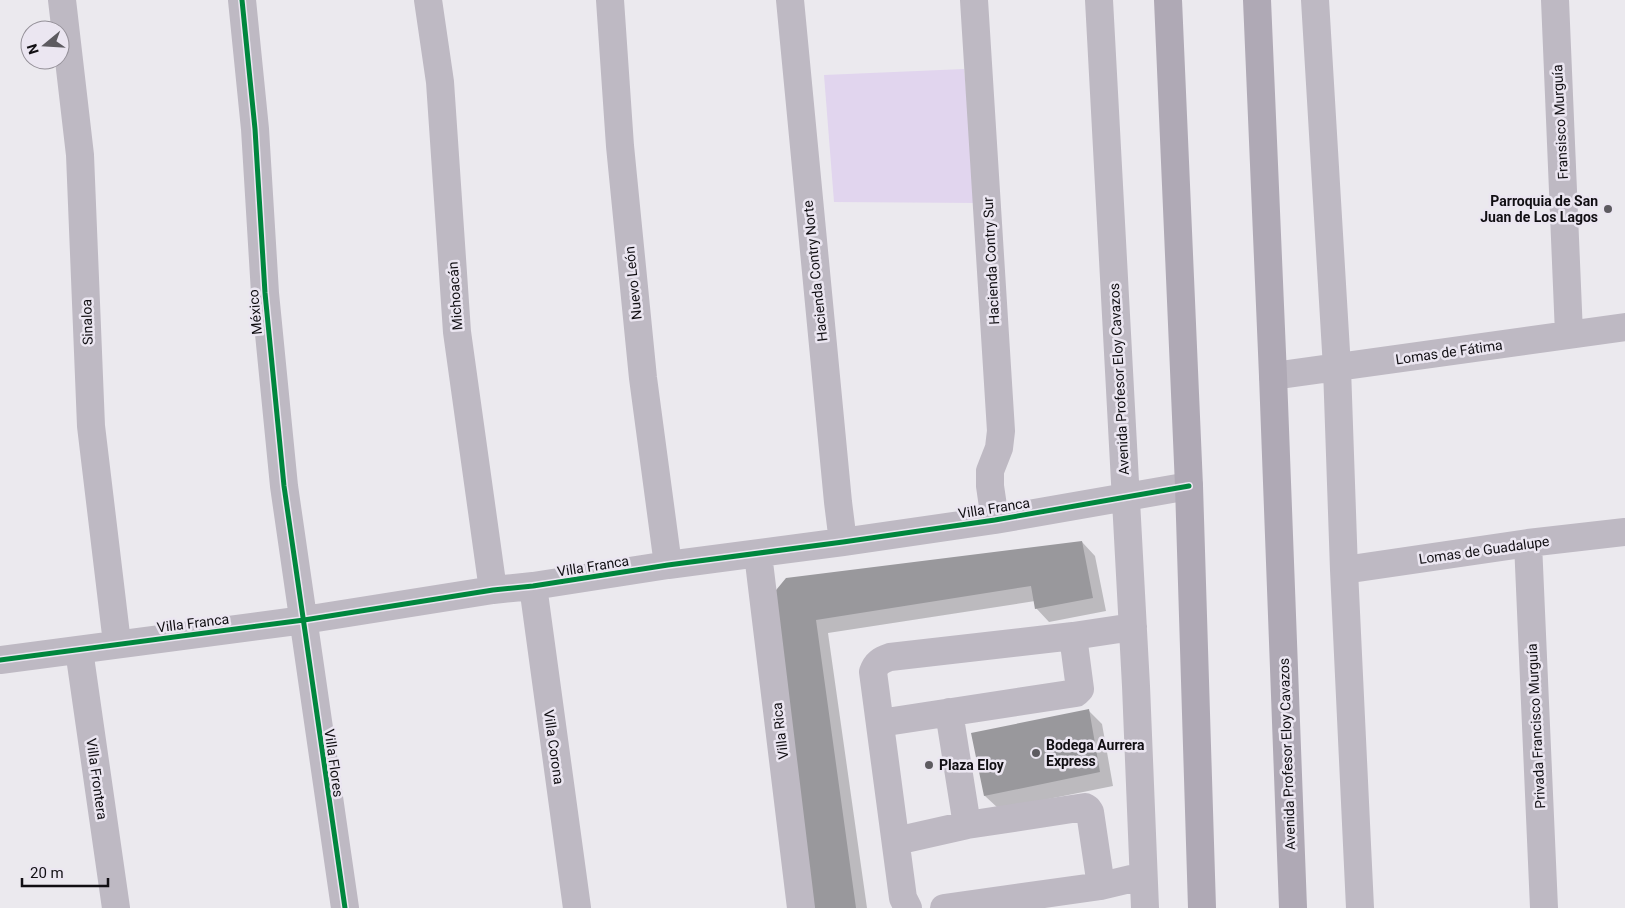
<svg xmlns="http://www.w3.org/2000/svg" width="1625" height="908" viewBox="0 0 1625 908" font-family="Roboto,sans-serif">
	<style>
		.green { fill: #e1d5ee }
		.shadow { fill: #0003 }
		.building { fill: #99989c }
		.lines { fill: none; stroke-linecap: round; stroke-linejoin: round }
		.minor { stroke: #beb9c3; stroke-width: 28 }
		.major { stroke: #afa9b5; stroke-width: 28 }
		.cycleway-casing { stroke: #ebe6f1; stroke-width: 8 }
		.cycleway { stroke: #00873e; stroke-width: 5 }
		.poi-dot { fill: #5d5b60; stroke: #ebe6f1; stroke-width: 2 }
		.labels { text-anchor: middle; dominant-baseline: central; stroke-width: 5; stroke-linejoin: round; paint-order: stroke }
		.street-label { font-size: 14px; fill: #110f13; stroke: #ebe6f1 }
		.poi-label { font-size: 14px; font-weight: bold; fill: #110f13; stroke: #ebe6f1; text-anchor: start }
	</style>
	<rect width="100%" height="100%" fill="#ebe9ee"/>
	<path class="green" d="M964,69L977,203L834,202L824,75Z"/>
	<path class="shadow" d="M1082,542L1095,556L1106,611L1049,622L1036,608L1035,601L828,633L867,908H815L773,595Z
		M1089,711L1102,724L1113,786L999,809L985,796L972,734Z"/>
	<path class="building" d="M1082,541L1093,598L1035,609L1031,586L816,620L856,908H814L772,595L786,578Z
		M1089,709L1100,772L984,796L971,733Z"/>
	<g class="lines">
		<path class="minor" d="M62,0L80,155L91,426L117,643
			M242,0L255,129L265,293L284,486L345,908
			M428,0L440,82L457,332L493,590
			M610,0L620,146L643,378L668,565
			M790,0L838,502L843,542
			M974,0L1001,431L999,448L990,471V486L995,520
			M1099,0L1136,686L1145,908
			M1315,0L1337,368L1344,570L1360,908
			M1555,0L1569,334
			M1273,376L1625,327
			M1528,543L1544,908
			M758,554L801,908
			M1344,570L1528,543L1625,532
			M533,586L577,908
			M79,650L116,908
			M0,660L304,620L493,590L533,586L668,565L843,542L995,520L1189,486
			M949,712L967,825
			M880,723L1076,693L1080,689L1073,636
			M896,841L967,825L1085,807L1088,809L1090,812L1101,886
			M908,908L903,898L873,672C876,663 881,660 890,657L1073,636L1133,627
			M944,908L1101,886L1143,876"/>
		<path class="major" d="M1168,0L1189,486L1202,908
			M1257,0L1273,376L1293,908"/>
		<g class="cycleway-casing">
			<path id="cycleway" d="M242,0L255,129L265,293L284,486L345,908
				M0,660L304,620L493,590L533,586L668,565L843,542L995,520L1189,486"/>
		</g>
		<use href="#cycleway" class="cycleway"/>
	</g>
	<g class="poi-dot">
		<circle cx="1608" cy="209" r="5"/>
		<circle cx="1036" cy="753" r="5"/>
		<circle cx="929" cy="765" r="5"/>
	</g>
	<g class="labels">
		<g class="street-label">
			<text transform="translate(1560 122) rotate(-93)">Fransisco Murguía</text>
			<text transform="translate(991 261) rotate(-93)">Hacienda Contry Sur</text>
			<text transform="translate(815 271) rotate(-96)">Hacienda Contry Norte</text>
			<text transform="translate(633 283) rotate(-96)">Nuevo León</text>
			<text transform="translate(455 296) rotate(-94)">Michoacán</text>
			<text transform="translate(255 312) rotate(-95)">México</text>
			<text transform="translate(87 322) rotate(-92)">Sinaloa</text>
			<text transform="translate(1449 352) rotate(-8)">Lomas de Fátima</text>
			<text transform="translate(1119 379) rotate(-93)">Avenida Profesor Eloy Cavazos</text>
			<text transform="translate(994 508) rotate(-9)">Villa Franca</text>
			<text transform="translate(1484 550) rotate(-8)">Lomas de Guadalupe</text>
			<text transform="translate(593 566) rotate(-9)">Villa Franca</text>
			<text transform="translate(193 623) rotate(-7)">Villa Franca</text>
			<text transform="translate(1536 726) rotate(-93)">Privada Francisco Murguía</text>
			<text transform="translate(780 731) rotate(-97)">Villa Rica</text>
			<text transform="translate(554 747) rotate(82)">Villa Corona</text>
			<text transform="translate(1287 754) rotate(-92)">Avenida Profesor Eloy Cavazos</text>
			<text transform="translate(334 763) rotate(82)">Villa Flores</text>
			<text transform="translate(97 779) rotate(82)">Villa Frontera</text>
		</g>
		<g class="poi-label">
			<text x="1598" y="201" text-anchor="end">Parroquia de San<tspan x="1598" dy="16">Juan de Los Lagos</tspan></text>
			<text x="1046" y="745">Bodega Aurrera<tspan x="1046" dy="16">Express</tspan></text>
			<text x="939" y="765">Plaza Eloy</text>
		</g>
	</g>
	<g transform="translate(45 45) rotate(252)"><circle r="24" fill="#ebe6f1" stroke="#949098"/>
	<path d="M0-4L9 19L0 12L-9 19Z" fill="#5d5b60"/>
	<text y="-8" font-size="14" font-weight="bold" text-anchor="middle" fill="#110f13">N</text>
	</g>
	<path d="M22 878v8h86v-8" fill="none" stroke="#110f13" stroke-width="2.5"/>
	<text x="30" y="878" font-size="15" fill="#110f13" stroke="#ebe6f1" stroke-width="4" paint-order="stroke">20 m</text>
</svg>
